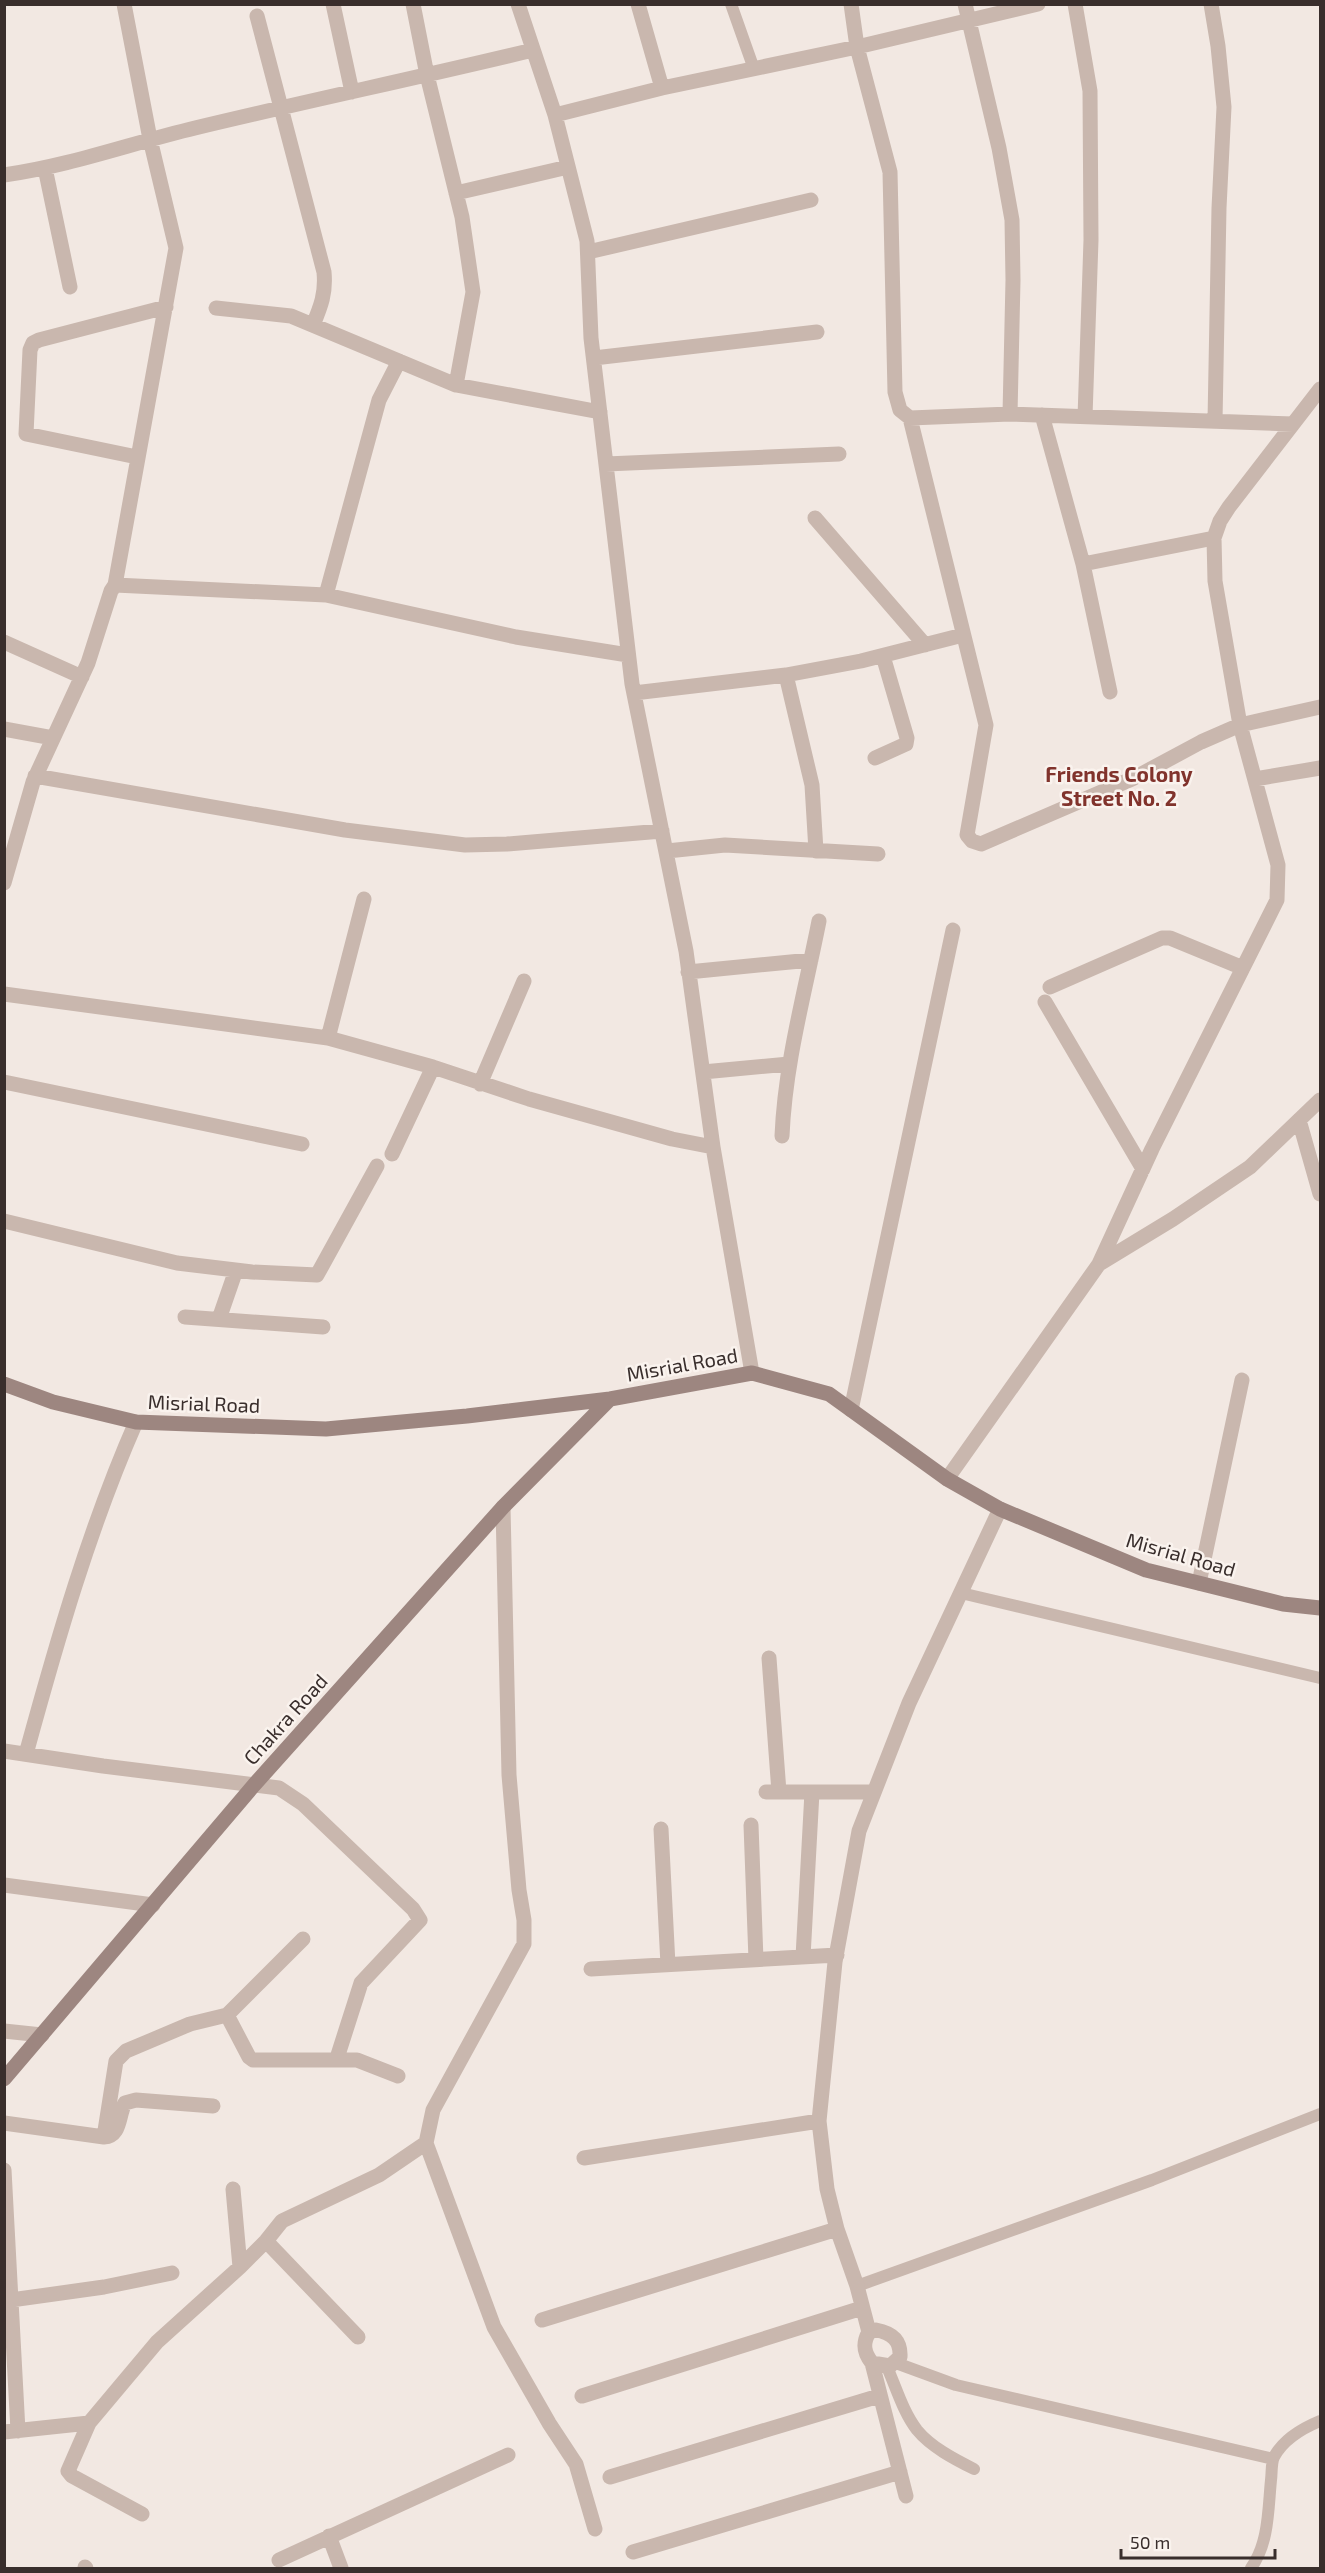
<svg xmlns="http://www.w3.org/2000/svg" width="1325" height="2573" viewBox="0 0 1325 2573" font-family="'Exo 2',sans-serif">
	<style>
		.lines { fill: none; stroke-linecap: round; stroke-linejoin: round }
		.lane { stroke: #c9b7ae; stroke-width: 12 }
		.street { stroke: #c9b7ae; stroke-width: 15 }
		.secondary { stroke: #9d8680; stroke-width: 15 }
		.labels { text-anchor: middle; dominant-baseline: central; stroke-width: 5; stroke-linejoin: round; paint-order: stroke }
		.street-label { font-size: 20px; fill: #392e2c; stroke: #faf3ee }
		.neighbourhood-label { font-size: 21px; font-weight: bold; fill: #81332c; stroke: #faf3ee }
	</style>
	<rect width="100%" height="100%" fill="#f2e8e2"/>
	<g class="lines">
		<path class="lane" d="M731,4L754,69
			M961,1593L1320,1678
			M857,2286L1152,2180L1320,2114
			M896,2363L956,2385L1273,2459
			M887,2367C896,2387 903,2412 917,2430C931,2447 954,2459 974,2469
			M1251,2568C1269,2543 1268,2510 1271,2480C1272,2473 1271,2463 1274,2457C1283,2440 1303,2428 1320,2421"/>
		<path class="street" d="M333,4L352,92
			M413,4L427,75L462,217L473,292L456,385
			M518,4L555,115L587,241L591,338L632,684L686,951L713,1147L752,1373
			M638,4L662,88L857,47L1038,4
			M851,4L857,47L890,172L895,392L900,410L910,418L1010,414L1293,424
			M965,4L999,148L1012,220L1013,280L1010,414
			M1075,4L1090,91L1091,240L1085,417
			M1211,4L1218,46L1224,107L1219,208L1215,421
			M257,16L324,272C326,293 321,306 313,325
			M555,115L662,88
			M45,168L70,287
			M4,175C69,166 132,143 195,128C307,101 421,77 533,50
			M456,193L568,167
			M588,252L811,200
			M216,308L291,316L456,385L600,412
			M594,358L817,332
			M1042,415L1083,564L1110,692
			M910,418L986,725L967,835L972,841L981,844L1134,778L1201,742L1240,725L1320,707
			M137,457L26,434L30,350L33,343L39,340L166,307
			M606,464L839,454
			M815,518L925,645
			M1083,564L1214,538
			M115,585L326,595L516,637L628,655
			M326,595L379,400L399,361
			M4,642L82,677
			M786,675L812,785L816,851
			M634,693L786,675L861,661L963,635
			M4,729L53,738
			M875,758L906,744L907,738L883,656
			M35,776L345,830L465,845L507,844L662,831
			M1255,779L1320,768
			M667,851L725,845L878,854
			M4,883L33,782L88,663L111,591L115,585L176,248L150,139L124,4
			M688,972L811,960
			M1050,987L1162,938H1170L1243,968
			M4,994L328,1038L433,1067L529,1099L672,1139L713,1147
			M1045,1002L1143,1169
			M328,1038L364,899
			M703,1072L789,1064
			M4,1082L302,1144
			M480,1084L524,981
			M1299,1120L1320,1194
			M782,1136C785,1063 805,992 819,921
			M392,1154L433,1067
			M4,1221L177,1263L252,1272L317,1275L377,1166
			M1099,1264L1173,1219L1250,1167L1320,1100
			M185,1317L323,1327
			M219,1319L236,1270
			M851,1410L953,930
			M947,1479L1099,1264L1152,1149L1277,900L1278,865L1240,725L1215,581L1214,538L1220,521L1229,507L1320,389
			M503,1507L509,1775L519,1890L524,1920V1944L433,2110L426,2143L494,2327L549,2423L576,2464L595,2529
			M1199,1583L1242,1380
			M769,1658L779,1792
			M4,1751L103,1766L279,1788L303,1804L413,1909L420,1920L361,1983L337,2058
			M26,1754C57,1641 89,1529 136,1422
			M766,1792H874
			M751,1825L756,1960
			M661,1829L668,1965
			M4,1885L153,1905
			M803,1957L812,1792
			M591,1969L837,1955
			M227,2015L249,2057L253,2060H357L398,2076
			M4,2031L42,2035
			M4,2123L104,2137C121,2136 118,2116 125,2103L136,2100L213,2106
			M104,2137L116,2061L126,2051L190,2024L227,2015L303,1939
			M584,2158L819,2121
			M4,2170L18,2431
			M233,2189L240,2267
			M266,2241L358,2337
			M11,2300L104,2287L172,2273
			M542,2320L837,2229
			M876,2330C892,2333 901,2340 900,2357L890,2366L872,2363C864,2353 862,2344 869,2332Z
			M869,2332L857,2286L837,2229L827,2189L819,2121L835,1962L859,1831L909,1703L1000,1509
			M872,2363L906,2496
			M582,2396L862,2308
			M4,2432L89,2423
			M610,2477L879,2396
			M142,2514L72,2476L68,2471L89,2423L157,2342L240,2267L266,2241L282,2221L379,2175L426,2143
			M329,2536L341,2568
			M633,2552L900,2472
			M279,2560L508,2455
			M85,2567L86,2568"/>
		<path class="secondary" d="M4,1384L53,1402L136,1422L326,1429L467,1416L610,1399L752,1373L829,1394L947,1479L1000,1509L1146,1570L1283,1604L1320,1608
			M4,2079L254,1785L503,1507L610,1399"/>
	</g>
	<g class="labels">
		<g class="street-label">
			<text transform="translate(682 1364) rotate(-10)">Misrial Road</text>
			<text transform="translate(204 1403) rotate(2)">Misrial Road</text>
			<text transform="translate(1181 1554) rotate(16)">Misrial Road</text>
			<text transform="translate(285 1719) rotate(-48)">Chakra Road</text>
		</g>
		<g class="neighbourhood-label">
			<text x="1119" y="773">Friends Colony<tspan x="1119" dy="24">Street No. 2</tspan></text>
		</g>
	</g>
	<rect width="1325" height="2573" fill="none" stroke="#392e2c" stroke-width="12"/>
	<path d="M1121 2549v9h154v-9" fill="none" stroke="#392e2c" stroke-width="3"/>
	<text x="1130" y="2549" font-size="18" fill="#392e2c" stroke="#faf3ee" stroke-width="4.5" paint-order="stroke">50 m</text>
</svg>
